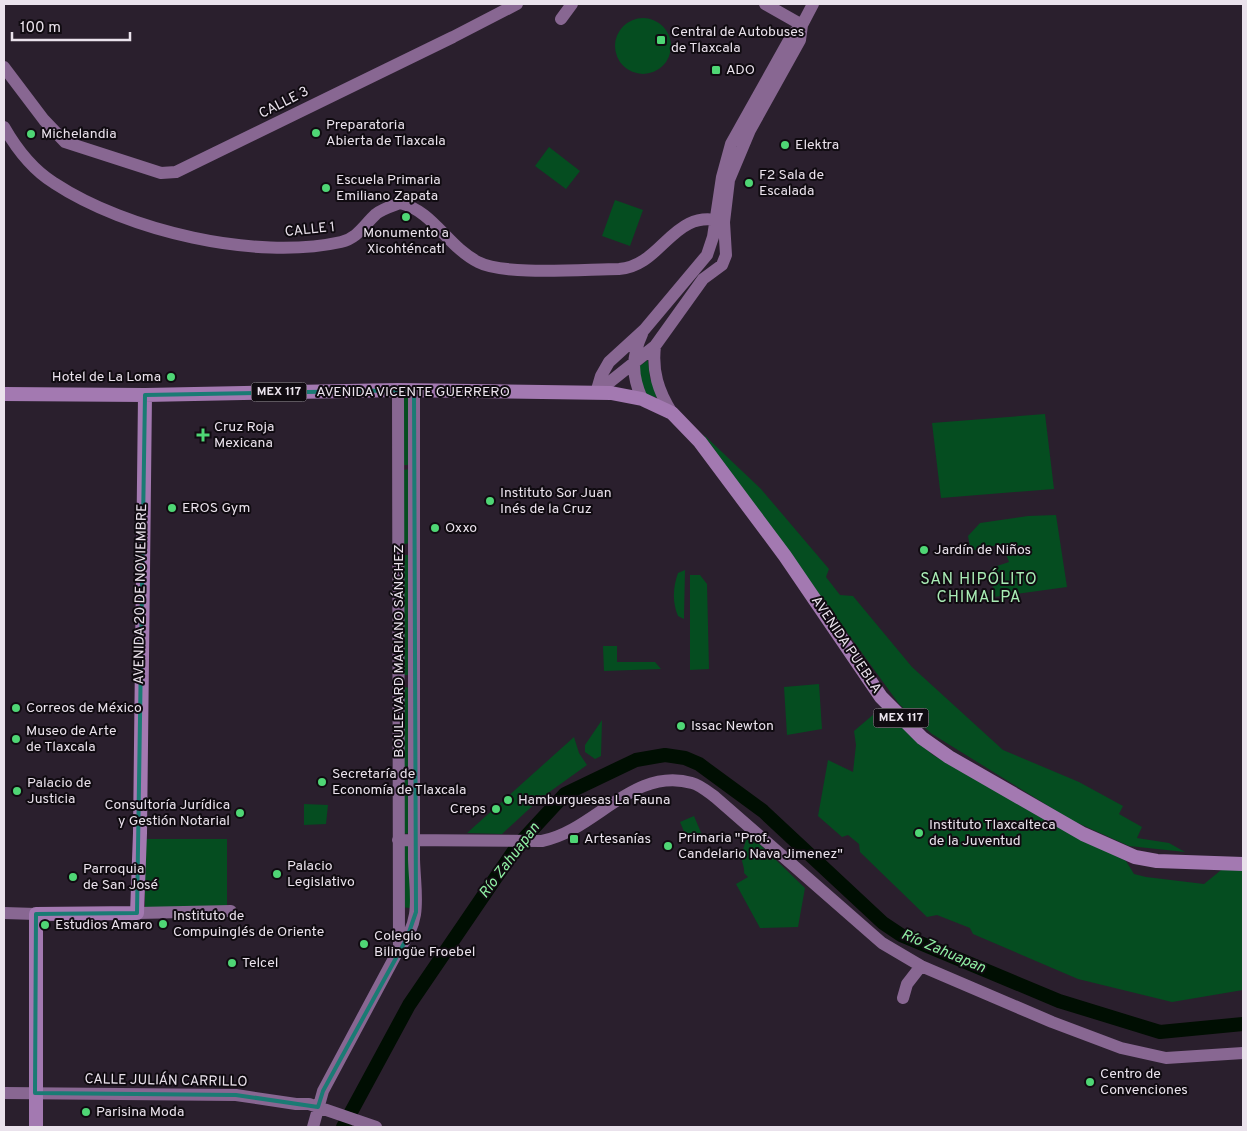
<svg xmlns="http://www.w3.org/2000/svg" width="1247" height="1131" viewBox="0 0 1247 1131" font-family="Overpass,sans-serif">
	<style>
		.green { fill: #054d20 }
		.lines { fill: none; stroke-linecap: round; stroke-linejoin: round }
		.river { stroke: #000e02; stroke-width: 14 }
		.secondary { stroke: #886792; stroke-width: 12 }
		.primary { stroke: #a379b1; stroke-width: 14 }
		.marked { fill: none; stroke: #1a7b74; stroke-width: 4; stroke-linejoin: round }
		.poi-dot { fill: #4fd675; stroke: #100b11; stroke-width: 2 }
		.labels { text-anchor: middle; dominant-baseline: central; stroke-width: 4; stroke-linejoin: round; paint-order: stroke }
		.shield { fill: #100b11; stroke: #a9a2aa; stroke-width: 1 }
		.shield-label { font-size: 12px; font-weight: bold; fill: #eae2ec }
		.poi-label { font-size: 14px; fill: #eae2ec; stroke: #100b11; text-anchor: start }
		.street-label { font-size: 14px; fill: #eae2ec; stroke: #100b11 }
		.water-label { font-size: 15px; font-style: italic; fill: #90f0a4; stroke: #100b11 }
		.quarter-label { font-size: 16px; letter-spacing: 1px; fill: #a9ecb5; stroke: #100b11 }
	</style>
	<rect width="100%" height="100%" fill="#2a1f2d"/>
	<path class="green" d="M615 46a28 28 0 1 1 56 0a28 28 0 1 1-56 0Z
		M549,147L580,171L566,189L535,166Z
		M615,200L643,210L630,246L602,236Z
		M648,360L650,378L658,398L646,394L637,368Z
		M401,397H411V465H402Z
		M1045,414L1054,489L941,498L932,423Z
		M703,434L761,489L829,569L826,577L840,595L853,596L912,667L1003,750L1079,782L1123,806L1119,814L1142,827L1137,838L1169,843L1185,852L1129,846L1071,820L932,734L899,704Z
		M412,469L410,543L400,545L401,470Z
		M1056,515L1067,587L994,597L991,568L1009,562L1002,544L971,551L968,536L980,523L1028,516Z
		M400,555H412V675H404Z
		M685,570L684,616V619L678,616C672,602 673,587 678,573Z
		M690,575H700L707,584L709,669L690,670Z
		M603,646H617V662H655L661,669L604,671Z
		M819,684L822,729L787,735L784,687Z
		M404,687L412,688V833L401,834Z
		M881,708L933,755L1080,838L1126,861L1134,874L1146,877L1204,884L1226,866L1243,868V990L1172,1002L1078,979L973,934L970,928L937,915L927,917L860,852L859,844L848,835L842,837L818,816L828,760L853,772L856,745L854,731Z
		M602,720L601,756L595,759L585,752V745Z
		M574,737L579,753L587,765L541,798L502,834L467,833Z
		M304,804L328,805L326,824L304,825Z
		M694,816L702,835L688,841L680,822Z
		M746,831L805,888L798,927L760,928L736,884L748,877L744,873C745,867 741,863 742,856C742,847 748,842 746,831Z
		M145,839H227V907L145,908Z
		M401,845L412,846L410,908L400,907Z"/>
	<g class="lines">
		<path class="river" d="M343,1127L409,1005L518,845L565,794L636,760L665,755L685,758L699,764L763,811L883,923L901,935L1059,1001L1160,1032L1243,1024"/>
		<path class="secondary" d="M765,4L802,25
			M561,19L572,4
			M4,67L44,120L65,142L161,173L176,172L453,37L517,4
			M4,127C16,148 33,170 54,183C127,231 256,261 341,242C358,238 364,225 376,214C382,209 392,206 400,203C433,211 448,247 478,262C504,276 586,269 619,269C663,266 673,206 724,222
			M655,346C652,371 658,391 672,413
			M398,390L399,949
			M596,393L601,376L609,362L644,330L707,255L713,237L722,177L731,144L792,35L802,25L813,4
			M596,393L655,346L703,279L722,265L726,255L724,222L729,180L750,130L800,40L802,25
			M642,399C632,376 631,358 642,334
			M398,840L542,841C595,831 633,766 692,783C700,785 708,792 715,797L882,943L921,966L1052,1022L1121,1048L1166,1058L1243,1053
			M4,913L36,914
			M137,913L231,911
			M903,998L907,984L921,966
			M4,1093L236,1095L296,1104H309L376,1127
			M313,1127L323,1091L399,949C423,919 415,895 414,859V390"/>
		<path class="primary" d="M4,394L145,395L398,390L611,393L642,399L672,413L700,442L785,556L881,697L922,738L949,757L1083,834L1135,857L1157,861L1243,864
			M36,1127V914L137,913L140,833L145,395"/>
	</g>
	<path class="marked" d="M414,390L416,912L407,938L323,1091L318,1107L236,1095L35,1093L36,914L137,913L145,395Z"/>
	<g class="poi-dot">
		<rect x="656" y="35" width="10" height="10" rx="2.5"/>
		<rect x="711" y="65" width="10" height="10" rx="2.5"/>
		<circle cx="316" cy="133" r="5"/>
		<circle cx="31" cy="134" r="5"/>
		<circle cx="785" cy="145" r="5"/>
		<circle cx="749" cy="183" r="5"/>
		<circle cx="326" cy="188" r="5"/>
		<circle cx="406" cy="217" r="5"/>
		<circle cx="171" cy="377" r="5"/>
		<path d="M200.5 427.5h5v5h5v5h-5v5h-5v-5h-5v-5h5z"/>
		<circle cx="490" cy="501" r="5"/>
		<circle cx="172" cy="508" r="5"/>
		<circle cx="435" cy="528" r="5"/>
		<circle cx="924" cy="550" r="5"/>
		<circle cx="16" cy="708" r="5"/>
		<circle cx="681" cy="726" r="5"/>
		<circle cx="16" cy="739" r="5"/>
		<circle cx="322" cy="782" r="5"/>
		<circle cx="17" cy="791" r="5"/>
		<circle cx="508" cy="800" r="5"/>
		<circle cx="496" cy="809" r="5"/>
		<circle cx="240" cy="813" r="5"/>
		<circle cx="919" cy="833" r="5"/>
		<rect x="569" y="834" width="10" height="10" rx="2.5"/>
		<circle cx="668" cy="846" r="5"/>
		<circle cx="277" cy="874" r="5"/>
		<circle cx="73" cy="877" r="5"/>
		<circle cx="163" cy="924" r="5"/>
		<circle cx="45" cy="925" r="5"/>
		<circle cx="364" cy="944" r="5"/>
		<circle cx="232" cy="963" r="5"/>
		<circle cx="1090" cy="1082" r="5"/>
		<circle cx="86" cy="1112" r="5"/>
	</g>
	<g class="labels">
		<g class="shield">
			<rect x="251.5" y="382.5" width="55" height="19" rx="4"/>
			<rect x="873.5" y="708.5" width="55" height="19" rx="4"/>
		</g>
		<g class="shield-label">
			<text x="279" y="392">MEX 117</text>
			<text x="901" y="718">MEX 117</text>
		</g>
		<g class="poi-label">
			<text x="671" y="32">Central de Autobuses<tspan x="671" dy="16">de Tlaxcala</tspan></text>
			<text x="726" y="70">ADO</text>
			<text x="326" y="125">Preparatoria<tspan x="326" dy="16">Abierta de Tlaxcala</tspan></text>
			<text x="41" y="134">Michelandia</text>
			<text x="795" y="145">Elektra</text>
			<text x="759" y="175">F2 Sala de<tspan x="759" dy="16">Escalada</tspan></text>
			<text x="336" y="180">Escuela Primaria<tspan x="336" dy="16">Emiliano Zapata</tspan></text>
			<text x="406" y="233" text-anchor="middle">Monumento a<tspan x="406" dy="16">Xicohténcatl</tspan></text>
			<text x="161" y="377" text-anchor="end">Hotel de La Loma</text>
			<text x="214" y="427">Cruz Roja<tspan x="214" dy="16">Mexicana</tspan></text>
			<text x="500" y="493">Instituto Sor Juan<tspan x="500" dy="16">Inés de la Cruz</tspan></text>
			<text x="182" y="508">EROS Gym</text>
			<text x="445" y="528">Oxxo</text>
			<text x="934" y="550">Jardín de Niños</text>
			<text x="26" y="708">Correos de México</text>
			<text x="691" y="726">Issac Newton</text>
			<text x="26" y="731">Museo de Arte<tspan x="26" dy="16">de Tlaxcala</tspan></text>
			<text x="332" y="774">Secretaría de<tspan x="332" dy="16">Economía de Tlaxcala</tspan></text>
			<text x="27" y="783">Palacio de<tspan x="27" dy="16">Justicia</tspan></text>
			<text x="518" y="800">Hamburguesas La Fauna</text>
			<text x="230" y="805" text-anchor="end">Consultoría Jurídica<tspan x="230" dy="16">y Gestión Notarial</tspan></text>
			<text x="486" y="809" text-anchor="end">Creps</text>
			<text x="929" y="825">Instituto Tlaxcalteca<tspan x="929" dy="16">de la Juventud</tspan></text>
			<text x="678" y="838">Primaria "Prof.<tspan x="678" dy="16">Candelario Nava Jimenez"</tspan></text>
			<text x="584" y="839">Artesanías</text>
			<text x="287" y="866">Palacio<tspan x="287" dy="16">Legislativo</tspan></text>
			<text x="83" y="869">Parroquia<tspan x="83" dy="16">de San José</tspan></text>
			<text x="173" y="916">Instituto de<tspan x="173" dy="16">Compuinglés de Oriente</tspan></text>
			<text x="55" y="925">Estudios Amaro</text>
			<text x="374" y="936">Colegio<tspan x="374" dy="16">Bilingüe Froebel</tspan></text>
			<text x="242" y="963">Telcel</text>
			<text x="1100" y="1074">Centro de<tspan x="1100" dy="16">Convenciones</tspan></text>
			<text x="96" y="1112">Parisina Moda</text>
		</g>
		<g class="street-label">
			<text transform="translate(284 103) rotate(-27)">CALLE 3</text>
			<text transform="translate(310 230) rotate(-6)">CALLE 1</text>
			<text x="413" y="392">AVENIDA VICENTE GUERRERO</text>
			<text transform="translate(141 594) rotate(-89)">AVENIDA 20 DE NOVIEMBRE</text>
			<text transform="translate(846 645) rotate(56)">AVENIDA PUEBLA</text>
			<text transform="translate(399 651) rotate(-90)">BOULEVARD MARIANO SÁNCHEZ</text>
			<text transform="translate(166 1081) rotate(1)">CALLE JULIÁN CARRILLO</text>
		</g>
		<g class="water-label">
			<text transform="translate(510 861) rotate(-53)">Río Zahuapan</text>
			<text transform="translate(943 952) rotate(23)">Río Zahuapan</text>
		</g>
		<g class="quarter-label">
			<text x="979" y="580">SAN HIPÓLITO<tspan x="979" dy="18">CHIMALPA</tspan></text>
		</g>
	</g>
	<rect width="1247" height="1131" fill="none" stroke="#eae2ec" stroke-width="10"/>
	<path d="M12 32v8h118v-8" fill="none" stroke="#eae2ec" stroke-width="2.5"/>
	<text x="20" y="32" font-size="15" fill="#eae2ec" stroke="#100b11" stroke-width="4" paint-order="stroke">100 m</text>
</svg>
